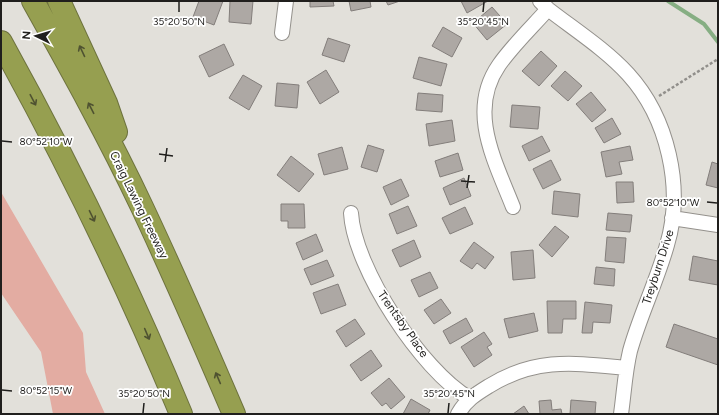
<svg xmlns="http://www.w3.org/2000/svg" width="719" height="415" viewBox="0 0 719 415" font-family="Figtree,sans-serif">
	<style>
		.green { fill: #e3aca2 }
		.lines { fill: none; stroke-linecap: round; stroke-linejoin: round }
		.stream { stroke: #86ae83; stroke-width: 4 }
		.building { fill: #ada8a4; stroke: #837e7b }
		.minor-casing { stroke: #94918c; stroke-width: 16 }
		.motorway-casing { stroke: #6d723e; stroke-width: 24 }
		.path { stroke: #918f8b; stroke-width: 2.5; stroke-dasharray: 3 2; stroke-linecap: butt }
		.minor { stroke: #fff; stroke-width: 14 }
		.motorway { stroke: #969f50; stroke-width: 22 }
		.oneway { stroke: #4f5231 }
		.ticks { fill: none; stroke: #201f1d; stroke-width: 1.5 }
		.labels { text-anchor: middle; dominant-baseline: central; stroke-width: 3.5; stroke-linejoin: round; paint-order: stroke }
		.street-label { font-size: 12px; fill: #201f1d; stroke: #fff }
		.ticks-label { font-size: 10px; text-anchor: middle; fill: #201f1d; stroke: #fff; stroke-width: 3.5; stroke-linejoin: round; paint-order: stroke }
	</style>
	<rect width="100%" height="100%" fill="#e2e0da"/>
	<path class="green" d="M1,192L83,333L86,372L105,414H53L41,352L1,293Z"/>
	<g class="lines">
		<path class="stream" d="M668,1L704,24L718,42"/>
	</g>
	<path class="building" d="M199,1H223L214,25L193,17Z
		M230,1H253L251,24L229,22Z
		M310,1H333L334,6L310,7Z
		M349,1H370L371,7L351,11Z
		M386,1H400L388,5Z
		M461,1H488L467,13Z
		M492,7L507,24L487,40L473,23Z
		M443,27L462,38L452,57L432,46Z
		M328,38L350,45L344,62L322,55Z
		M224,44L234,65L209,77L199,56Z
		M541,51L557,66L539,86L522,71Z
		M419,57L447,64L441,86L413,78Z
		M326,70L339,92L320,104L307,82Z
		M565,71L582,86L568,101L551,86Z
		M243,75L262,86L249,110L229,98Z
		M277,83L299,85L297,108L275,106Z
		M591,92L606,110L592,122L576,104Z
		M418,93L443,95L442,112L416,110Z
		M512,105L540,107L538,129L510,127Z
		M612,118L621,134L604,143L595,128Z
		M452,120L455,141L429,146L426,124Z
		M542,136L550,151L529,161L522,146Z
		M368,145L384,150L377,172L361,167Z
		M630,146L633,160L619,162L622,174L606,177L601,152Z
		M342,147L348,169L324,175L318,154Z
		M458,153L463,170L440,177L435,161Z
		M291,156L314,174L299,192L277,175Z
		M551,160L561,180L543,189L533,169Z
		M712,162L718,164V188L706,185Z
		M464,178L471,196L450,205L443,188Z
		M401,179L409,196L391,205L383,187Z
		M616,182H633L634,202L617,203Z
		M554,191L580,194L578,217L552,214Z
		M281,204H304L305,228H288V221H281Z
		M408,206L417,226L397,234L389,214Z
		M465,207L473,224L450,234L442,218Z
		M608,213L632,215L630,232L606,230Z
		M555,226L569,237L552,257L539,245Z
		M316,234L323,251L303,260L296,243Z
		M607,237L626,238L624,263L605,261Z
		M414,240L421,257L400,267L392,250Z
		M474,242L494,257L485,269L477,263L472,269L460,261Z
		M533,250L535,278L513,280L511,252Z
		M693,256L718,261V285L689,280Z
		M327,260L334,276L311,285L304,269Z
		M596,267L615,269L614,286L594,284Z
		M430,272L438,288L419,297L411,280Z
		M338,284L346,305L321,314L313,293Z
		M441,299L451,313L434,324L424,310Z
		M547,301H576V319H563L562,333H548Z
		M585,302L612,305L610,323L593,322L592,333H582Z
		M534,313L538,331L509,338L504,319Z
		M466,318L473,331L450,344L443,331Z
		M355,319L365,334L346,347L336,331Z
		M674,324L718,339V365L666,347Z
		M484,332L492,344L487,347L492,355L474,367L461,347Z
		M371,350L382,366L361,381L350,365Z
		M389,378L405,397L391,409L386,403L382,406L371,393Z
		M411,399L430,410L428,414H403Z
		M551,400L552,410L561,409L562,414H540L539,401Z
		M571,400L596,402L595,414H570Z
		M524,406L529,414H513Z"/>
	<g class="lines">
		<g class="minor-casing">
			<path id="minor" d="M540,1L548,9C575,30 605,49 628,74C668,118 684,188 667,245C657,281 640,315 630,351C625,372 624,393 621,414
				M282,33L286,1
				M513,207C495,161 467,111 499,65C513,45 532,27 548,9
				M351,213C354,268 422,371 469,398
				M672,218L718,225
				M458,414C466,400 476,394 489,386C536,357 574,363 626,368"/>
		</g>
		<g class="motorway-casing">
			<path id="motorway" d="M33,1C71,69 109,137 142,207C174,275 204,344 234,414
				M59,1L106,103L116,132
				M1,42C68,163 128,286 181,414"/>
		</g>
		<path class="path" d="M659,96L718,59"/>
		<use href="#minor" class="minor"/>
		<use href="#motorway" class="motorway"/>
	</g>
	<defs><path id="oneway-shaft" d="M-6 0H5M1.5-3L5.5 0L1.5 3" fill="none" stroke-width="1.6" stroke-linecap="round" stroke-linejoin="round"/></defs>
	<g class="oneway">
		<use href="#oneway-shaft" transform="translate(82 51) rotate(-115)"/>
		<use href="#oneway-shaft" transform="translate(33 100) rotate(62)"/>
		<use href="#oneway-shaft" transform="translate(91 108) rotate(-117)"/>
		<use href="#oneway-shaft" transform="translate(92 216) rotate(64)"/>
		<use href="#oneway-shaft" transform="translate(147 334) rotate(67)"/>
		<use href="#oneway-shaft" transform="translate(218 378) rotate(-113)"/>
	</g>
	<path class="ticks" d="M179,12V2M483,12L484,2M2,141L12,142M159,154L173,156M165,162L167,148M461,181L475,182M467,188L469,175M707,202L717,203M2,390L12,391M143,413L144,403M448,413L449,403"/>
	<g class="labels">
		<g class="street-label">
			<text transform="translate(139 205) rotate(64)">Craig Lawing Freeway</text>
			<text transform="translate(658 267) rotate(-72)">Treyburn Drive</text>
			<text transform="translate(403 324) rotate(55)">Trentsby Place</text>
		</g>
	</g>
	<g class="ticks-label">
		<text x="179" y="25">35°20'50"N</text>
		<text x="483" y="25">35°20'45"N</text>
		<text x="46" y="145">80°52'10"W</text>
		<text x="673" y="206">80°52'10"W</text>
		<text x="46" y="394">80°52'15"W</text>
		<text x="144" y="397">35°20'50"N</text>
		<text x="449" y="397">35°20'45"N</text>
	</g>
	<rect width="719" height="415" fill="none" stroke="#201f1d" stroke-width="4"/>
	<g transform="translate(36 36) rotate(275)" stroke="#ffffff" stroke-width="3" paint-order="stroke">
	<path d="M0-3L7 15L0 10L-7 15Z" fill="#201f1d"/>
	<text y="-6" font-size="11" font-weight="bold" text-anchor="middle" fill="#201f1d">N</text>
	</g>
</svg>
